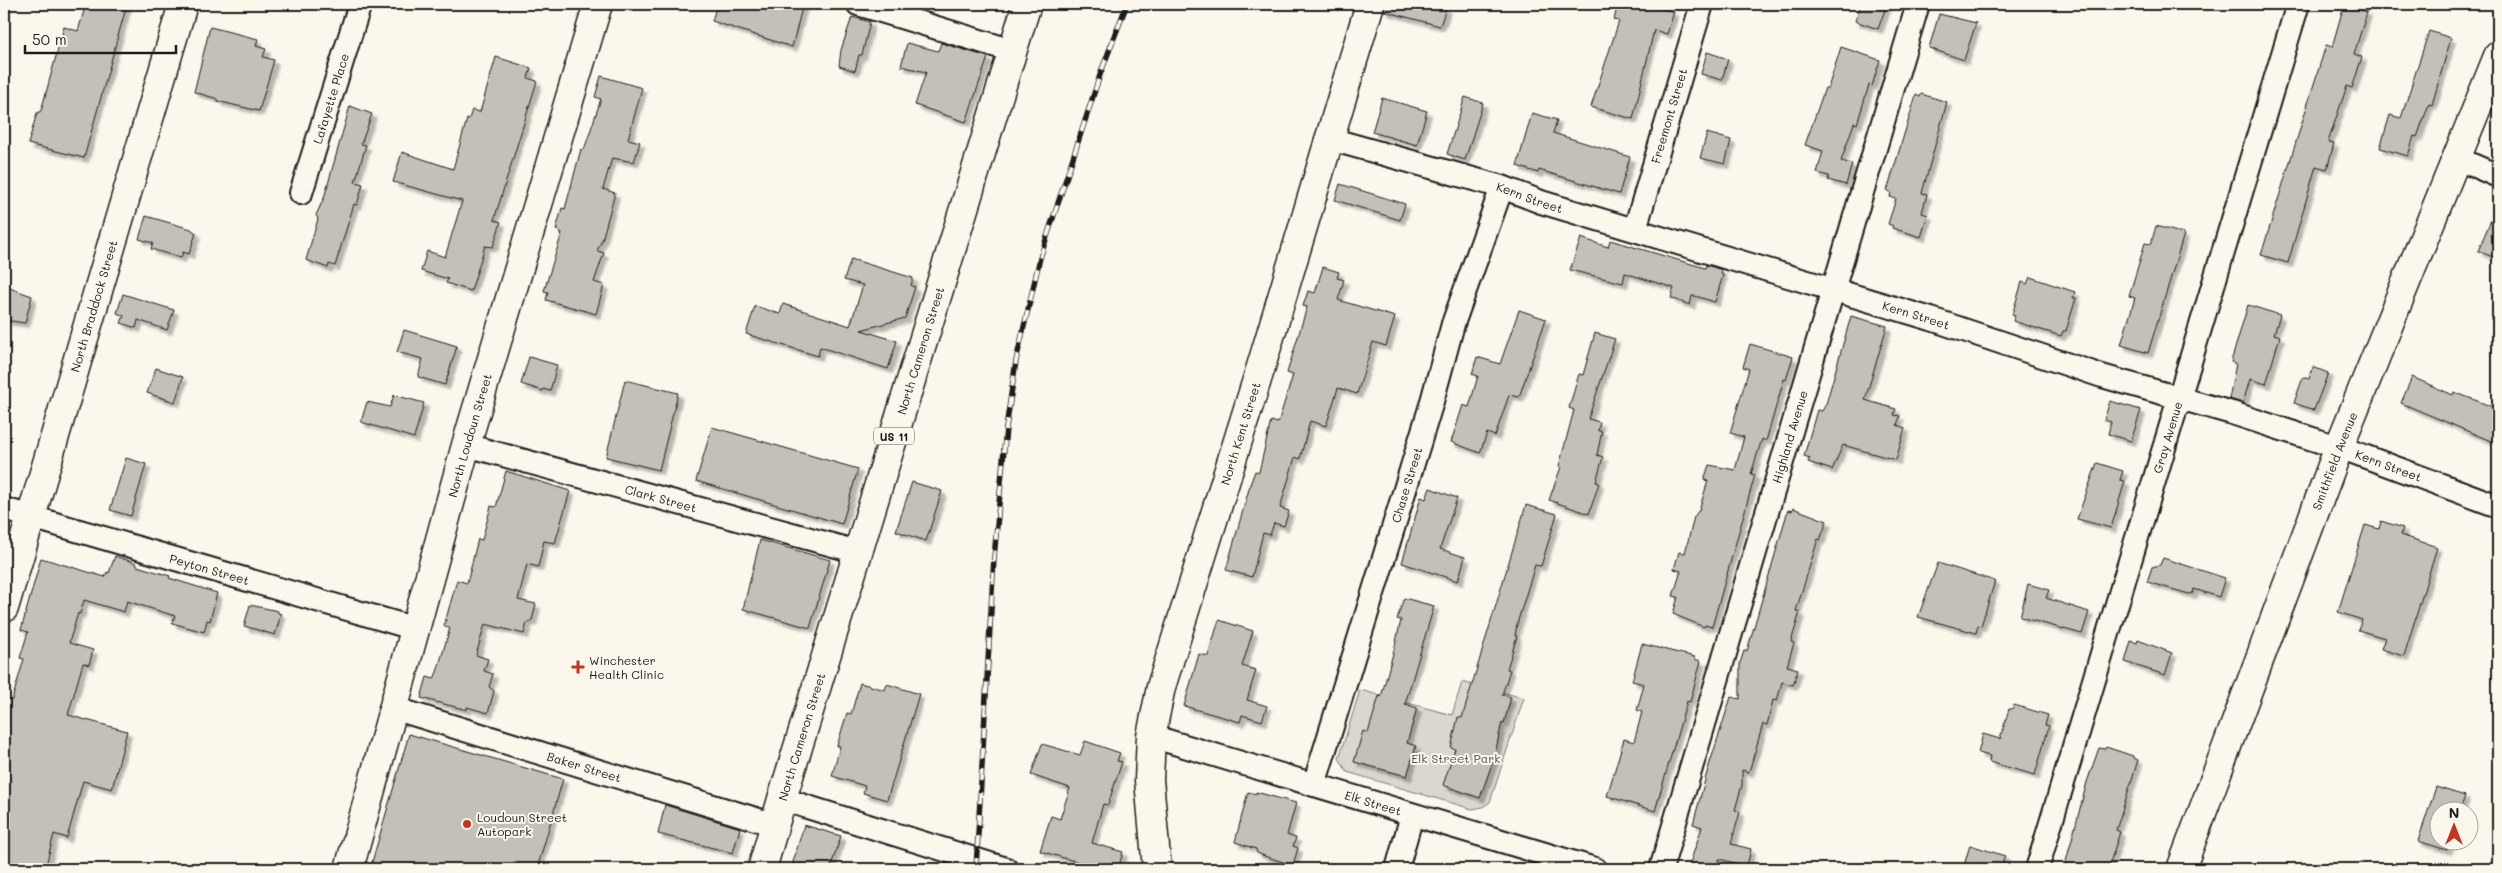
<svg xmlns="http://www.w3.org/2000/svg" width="2502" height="873" viewBox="0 0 2502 873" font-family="Mali,sans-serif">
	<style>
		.green { fill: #dad7ce; stroke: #7b7a75 }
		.building { fill: #c3c0b8; stroke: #1c1c1c; filter: url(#shadow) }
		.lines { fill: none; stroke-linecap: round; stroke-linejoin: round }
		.street-casing { stroke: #1c1c1c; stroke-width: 26 }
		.secondary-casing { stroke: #1c1c1c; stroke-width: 31 }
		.primary-casing { stroke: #1c1c1c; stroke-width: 31 }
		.street { stroke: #fbf7ec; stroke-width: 22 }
		.secondary { stroke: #fbf7ec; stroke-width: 28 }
		.primary { stroke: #fbf7ec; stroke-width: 28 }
		.rail-casing { stroke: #1c1c1c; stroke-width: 5.5 }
		.rail { stroke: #fbf7ec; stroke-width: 4; stroke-dasharray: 11; stroke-linecap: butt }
		.poi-dot { fill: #c8321e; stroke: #fbf7ec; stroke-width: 2 }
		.labels { text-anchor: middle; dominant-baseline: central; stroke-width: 4; stroke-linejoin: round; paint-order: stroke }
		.shield { fill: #fbf7ec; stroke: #5f5e5a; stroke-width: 1 }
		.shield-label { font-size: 11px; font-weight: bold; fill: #1c1c1c }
		.street-label { font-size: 12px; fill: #1c1c1c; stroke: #fbf7ec }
		.poi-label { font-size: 12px; fill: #1c1c1c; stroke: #fbf7ec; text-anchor: start }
		.park-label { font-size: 12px; fill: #555451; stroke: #fbf7ec }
	</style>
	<defs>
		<filter id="shadow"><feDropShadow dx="4.5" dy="4.5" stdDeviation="1" flood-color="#0004"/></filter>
	</defs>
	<rect width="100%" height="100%" fill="#fbf7ec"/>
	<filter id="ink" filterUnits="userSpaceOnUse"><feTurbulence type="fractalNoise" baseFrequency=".02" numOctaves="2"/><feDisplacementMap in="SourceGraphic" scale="10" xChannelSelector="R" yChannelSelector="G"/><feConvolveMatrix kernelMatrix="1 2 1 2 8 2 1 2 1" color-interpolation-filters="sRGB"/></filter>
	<g filter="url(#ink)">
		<path class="green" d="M1462,682L1524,698L1490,802L1483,807L1472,809L1347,772L1339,758L1360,690L1452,715Z"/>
		<path class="building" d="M86,4H127L84,158L28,144L37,113L41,111L64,27L78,31Z
			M717,4H803L792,47L712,21Z
			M1385,4H1431L1446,8L1440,26L1384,11Z
			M1618,4H1646L1674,12L1667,34L1654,30L1633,119L1591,107L1619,21L1614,20Z
			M1861,4H1887L1878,29L1855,21Z
			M2344,5L2367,12L2354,54L2362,57L2352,88L2347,86L2328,142L2334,143L2327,169L2316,166L2288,263L2261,255L2326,45L2332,47Z
			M1939,14L1976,23L1964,60L1929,48Z
			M852,17L870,22L862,55H859L855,71L839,66L841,50Z
			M210,27L258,39L256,46L266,49L263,57L274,60L259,111L217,101L218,99L194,92Z
			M2429,31L2451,38L2432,105L2429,104L2417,137L2414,136L2408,156L2380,148L2390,115L2401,118Z
			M907,43L938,51L941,43L988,57L966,122L915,105L926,72L901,66Z
			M1841,47L1880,60L1872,86L1869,85L1857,124L1854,123L1841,161L1852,164L1846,185L1828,180L1829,176L1817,173L1823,151L1805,145L1825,88H1828Z
			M1707,52L1728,59L1722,80L1701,74Z
			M496,57L531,68L528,78L537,81L494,220L501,222L493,247L485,246L471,291L446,283L448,279L421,271L427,251L445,257L462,201L393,182L402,152L453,169L467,119H469L472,110L480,112Z
			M601,76L642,88L628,139L640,142L634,162L612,158L603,189L615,193L602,240L597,251L604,253L594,282L604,285L596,314L546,300L548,292L544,291L562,233L556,230L562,208L565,209L581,149L584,150L601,99L595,97Z
			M1921,94L1947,102L1922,193L1927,194L1922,213L1928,215L1921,237L1892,228L1893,226L1888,224L1896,199L1890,197L1891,192L1887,191L1916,95L1920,97Z
			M1465,97L1483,103L1465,160L1447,154Z
			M1382,98L1427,111L1417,145L1372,132Z
			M350,106L372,114L361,144L366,145L355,182L363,184L357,205L354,204L335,266L329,264L328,268L306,260L318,219L316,215L324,198Z
			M1532,113L1557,120L1553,133L1630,157L1619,194L1539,170L1538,173L1517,166Z
			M1707,133L1731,140L1725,164L1700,158Z
			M1340,184L1405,204L1400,220L1335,200Z
			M2498,203V259L2478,251Z
			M146,216L191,229L196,233L189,254L183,252L181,258L151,249L153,243L139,239Z
			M2156,226L2184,234L2148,353L2121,345L2135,298L2129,296L2145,243L2151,244Z
			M1581,238L1608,247L1610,240L1705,268L1706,265L1722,270L1721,274L1723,275L1715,302L1695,296H1692L1690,305L1671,298L1674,288L1625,273L1623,283L1570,270Z
			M851,259L913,278L911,286L915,287L905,318L861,330L897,341L888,369L820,347L818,356L746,334L755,306L780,314L783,304L850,326L863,285L844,280Z
			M1323,267L1339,272L1337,278L1344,280L1338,300L1395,317L1386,346L1373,342L1357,394L1338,388L1326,426L1310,421L1300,459L1295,457L1280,508L1289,511L1284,526L1274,523L1270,535L1263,533L1252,577L1226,570L1251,482L1255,471L1259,472L1271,421L1278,423L1293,375L1287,373L1307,307L1303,306L1308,291L1315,293Z
			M2030,277L2075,292L2073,298H2076L2066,331H2063L2061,336L2013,321L2015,316L2012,315L2022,282L2027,284Z
			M4,286L32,296L25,323L4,320Z
			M123,294L174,310L167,330L138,320L136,328L121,323L124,316L117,313Z
			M2248,305L2280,315L2274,334L2280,336L2266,384L2250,379L2243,403L2229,399L2236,364L2231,362Z
			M1519,310L1546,319L1519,397L1509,395L1495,436L1487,433L1480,453L1451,442L1463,405L1469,407L1478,376L1472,374L1477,357L1500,364Z
			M1851,316L1887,326L1865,400L1896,409L1894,415L1900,416L1897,425L1905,428L1896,460L1843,445L1832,470L1808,462L1810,458L1804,456L1817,410L1822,411L1826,404Z
			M404,330L457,346L445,385L418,377L423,359L397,352Z
			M1595,333L1615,339L1588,419L1600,422L1598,431H1602L1597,455L1603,457L1596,482L1599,483L1589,514L1549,500L1561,467L1559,466L1574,410L1569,408L1579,374L1583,375Z
			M1750,344L1793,357L1786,380L1784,379L1766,441L1762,439L1751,474L1755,475L1712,627L1705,625L1704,627L1673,614L1678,597L1673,596L1681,571L1674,569L1679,552L1685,553L1694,517L1699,510L1708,481L1704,480L1709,465L1735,470L1744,437L1730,433L1749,369L1743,367Z
			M529,357L557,365L550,391L543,389V391L521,384Z
			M2313,367L2328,373L2314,410L2294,403L2303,377L2309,379Z
			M156,368L183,377L175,402L147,393Z
			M2412,377L2453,395L2454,392L2498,409V444L2401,403Z
			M625,380L678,393L659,470L606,457Z
			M394,395L424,403L414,438L361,422L367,402L390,407Z
			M2110,401L2141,410L2131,441L2108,434L2111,422L2104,420Z
			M712,427L858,469L842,524L696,481Z
			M126,458L146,464L131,516L110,510Z
			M2097,463L2123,471L2120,480L2125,481L2111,528L2077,519Z
			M506,471L570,491L555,543L544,541L538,567L527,564L518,600L536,604L532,620L527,623L524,634L485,624L476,655L488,659L484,671L493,674L489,687L494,691L488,713L467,707V710L421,698L427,677L434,679L437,672L450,628L444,626L457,580L467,583L478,539L482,540L491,506L496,507Z
			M912,482L942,491L926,541L896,531Z
			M1430,488L1457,498L1440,549L1465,557L1458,581L1402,563L1421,497L1426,499Z
			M1526,505L1557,514L1541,566L1535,565L1517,624L1515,636H1517L1507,669L1510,670L1502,695L1511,697L1504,723L1502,722L1494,758L1480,798L1443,785L1455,749L1451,748L1458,717L1462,718Z
			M1793,508L1827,521L1820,540L1818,539L1796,611L1800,612L1791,642L1794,643L1787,666L1798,669L1793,685L1782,682L1777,701L1773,700L1767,725L1763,724L1749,772L1742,770V785L1735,810L1740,812L1731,844L1751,849L1747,866L1719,859L1716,869H1688L1702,827L1693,824L1708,769L1731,697L1740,699V663L1744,651H1747L1788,510L1792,511Z
			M2381,521L2403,528L2401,535L2437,547L2404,656L2381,649L2385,638L2358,630L2362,620L2338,612L2365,525L2379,529Z
			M760,540L830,560L810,628L743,609Z
			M115,556L136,563L137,566L170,576L169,578L217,593L210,621L207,620L204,632L172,623L175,616L127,601L124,612L84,600L80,614L78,613L69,643L93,650L89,665L83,663L68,715L127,731L112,789L83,781L67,838L54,834L45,869H4V709L6,699L12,700L24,659L20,658L28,632L21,630L41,558L105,577L107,572L109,573Z
			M2163,558L2225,578L2219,597L2194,589L2193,593L2189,594L2147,582L2152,567L2160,565Z
			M1938,563L1995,581L1981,626L1978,625L1976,633L1918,617Z
			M2028,584L2049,590L2046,598L2089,612L2082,634L2020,617Z
			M1404,598L1434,606L1405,704L1417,708L1407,743L1416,746L1407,776L1354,762L1363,731L1368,733L1379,696L1381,697L1395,646L1401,620L1397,619Z
			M250,605L278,611V613L281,614L275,635L244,626Z
			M1219,620L1253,631L1242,666L1256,670L1247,700L1267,706L1262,721L1242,715L1240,722L1184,706L1199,654L1208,656Z
			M2138,640L2172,653L2165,675L2125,662L2131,641L2137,643Z
			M1642,644L1695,657L1694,659L1701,661L1690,702L1687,701L1655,811L1607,796L1624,739L1634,742L1642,712L1637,710L1644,684L1632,681Z
			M860,683L885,690L887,684L919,694L887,800L863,793L865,786L832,776L840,746H837L847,713L851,714Z
			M2014,705L2048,715L2045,725L2049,726L2035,775L1989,762L1990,756L1978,753L1983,734L2000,739L2009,709H2012Z
			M409,734L563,779L537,869H370Z
			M1085,741L1120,753L1117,761L1122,762L1113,789L1108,805L1103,804L1092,843L1123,852L1118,869H1102L1040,851L1051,816L1060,819L1070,788L1031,775L1042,744L1080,755Z
			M2106,747L2133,756V758L2138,760L2116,830L2120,832L2108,869H2064L2087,782L2099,748L2105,749Z
			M2436,787L2465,796L2460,810H2440V840H2451L2447,850L2418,841Z
			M1248,792L1256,794V792L1296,803L1287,835L1296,838L1293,846L1298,848L1293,865L1267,857L1257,853L1256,849L1235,842Z
			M665,805L740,828L733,853L658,834Z
			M804,825L841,836L830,869H791Z
			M1970,845L2005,856L2000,869H1963Z"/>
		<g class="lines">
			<g class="street-casing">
				<g id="street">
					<path d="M858,4L1013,51"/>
					<path id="s1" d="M1330,139L1502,187L1541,202L1931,319L2102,376L2232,413L2353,452L2498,506"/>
					<path d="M2456,158L2498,176"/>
					<path id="s2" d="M301,193L360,4"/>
					<path id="s3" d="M1635,229L1702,4"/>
					<path id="s4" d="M466,445L858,552"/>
					<path id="s5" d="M4,509L416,629"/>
					<path id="s6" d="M393,708L775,825"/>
					<path id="s7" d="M1151,736L1595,869"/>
					<path id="s8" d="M1314,785L1431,405L1453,324L1502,187"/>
					<path d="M782,799L1006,869"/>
					<path d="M1397,869L1412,815"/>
					<path id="s9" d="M1661,869L1918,4"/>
					<path id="s10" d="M2037,869L2298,4"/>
				</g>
			</g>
			<g class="secondary-casing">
				<g id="secondary">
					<path id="s11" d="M4,608L183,4"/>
					<path id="s12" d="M349,869L466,445L598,4"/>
					<path id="s13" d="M1157,869L1149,780L1151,736L1161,687L1260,370L1370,4"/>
					<path id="s14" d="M2181,869L2339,447L2498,56"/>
				</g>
			</g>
			<g class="primary-casing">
				<g id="primary">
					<path id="s15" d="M762,869L782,799L1027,4"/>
				</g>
			</g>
			<use href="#street" class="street"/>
			<use href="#secondary" class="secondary"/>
			<use href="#primary" class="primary"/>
			<g class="rail-casing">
				<path id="rail" d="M976,869L994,558L1006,428L1016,361L1040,258L1101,72L1127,4"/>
			</g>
			<use href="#rail" class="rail"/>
		</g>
	</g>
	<g class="poi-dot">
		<path d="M575.5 659.5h5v5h5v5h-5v5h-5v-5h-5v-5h5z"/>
		<circle cx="467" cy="824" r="5"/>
	</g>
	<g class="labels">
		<rect class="shield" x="874" y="427.5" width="40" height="17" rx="4"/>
		<g class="shield-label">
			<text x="894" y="436">US 11</text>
		</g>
		<g class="street-label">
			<text stroke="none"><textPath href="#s2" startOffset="99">Lafayette Place</textPath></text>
			<text stroke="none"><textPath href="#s3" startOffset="118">Freemont Street</textPath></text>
			<text stroke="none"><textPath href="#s1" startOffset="208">Kern Street</textPath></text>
			<text stroke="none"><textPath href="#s11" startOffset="315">North Braddock Street</textPath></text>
			<text stroke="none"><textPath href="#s1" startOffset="612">Kern Street</textPath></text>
			<text stroke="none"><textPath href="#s15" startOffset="542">North Cameron Street</textPath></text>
			<text stroke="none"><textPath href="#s13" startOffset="449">North Kent Street</textPath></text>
			<text stroke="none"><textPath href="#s12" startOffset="450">North Loudoun Street</textPath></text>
			<text stroke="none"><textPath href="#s10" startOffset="451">Gray Avenue</textPath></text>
			<text stroke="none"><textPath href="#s9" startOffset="451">Highland Avenue</textPath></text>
			<text stroke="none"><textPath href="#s14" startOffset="436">Smithfield Avenue</textPath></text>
			<text stroke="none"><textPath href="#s1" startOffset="1108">Kern Street</textPath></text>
			<text stroke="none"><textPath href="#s8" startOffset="314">Chase Street</textPath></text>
			<text stroke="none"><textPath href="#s4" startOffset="202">Clark Street</textPath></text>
			<text stroke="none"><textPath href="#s5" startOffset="214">Peyton Street</textPath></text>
			<text stroke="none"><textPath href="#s15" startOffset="138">North Cameron Street</textPath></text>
			<text stroke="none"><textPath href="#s6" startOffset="200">Baker Street</textPath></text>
			<text stroke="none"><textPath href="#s7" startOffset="232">Elk Street</textPath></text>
		</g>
		<g class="poi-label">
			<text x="589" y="660">Winchester<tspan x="589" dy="14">Health Clinic</tspan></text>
			<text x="477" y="817">Loudoun Street<tspan x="477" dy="14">Autopark</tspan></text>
		</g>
		<g class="park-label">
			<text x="1456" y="758">Elk Street Park</text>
		</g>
	</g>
	<rect width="2502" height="873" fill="none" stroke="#fbf7ec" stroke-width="20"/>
	<rect x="10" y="10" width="2482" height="853" fill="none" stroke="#1c1c1c" stroke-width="2" filter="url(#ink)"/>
	<g transform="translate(2454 826)"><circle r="24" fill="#fbf7ec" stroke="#a29f99"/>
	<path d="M0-4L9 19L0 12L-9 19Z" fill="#c8321e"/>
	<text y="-8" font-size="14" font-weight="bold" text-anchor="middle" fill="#1c1c1c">N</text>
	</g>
	<path d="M25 45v8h151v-8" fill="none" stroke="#1c1c1c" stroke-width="2.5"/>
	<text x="32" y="45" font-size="15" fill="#1c1c1c" stroke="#fbf7ec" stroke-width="4" paint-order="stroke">50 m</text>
</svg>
